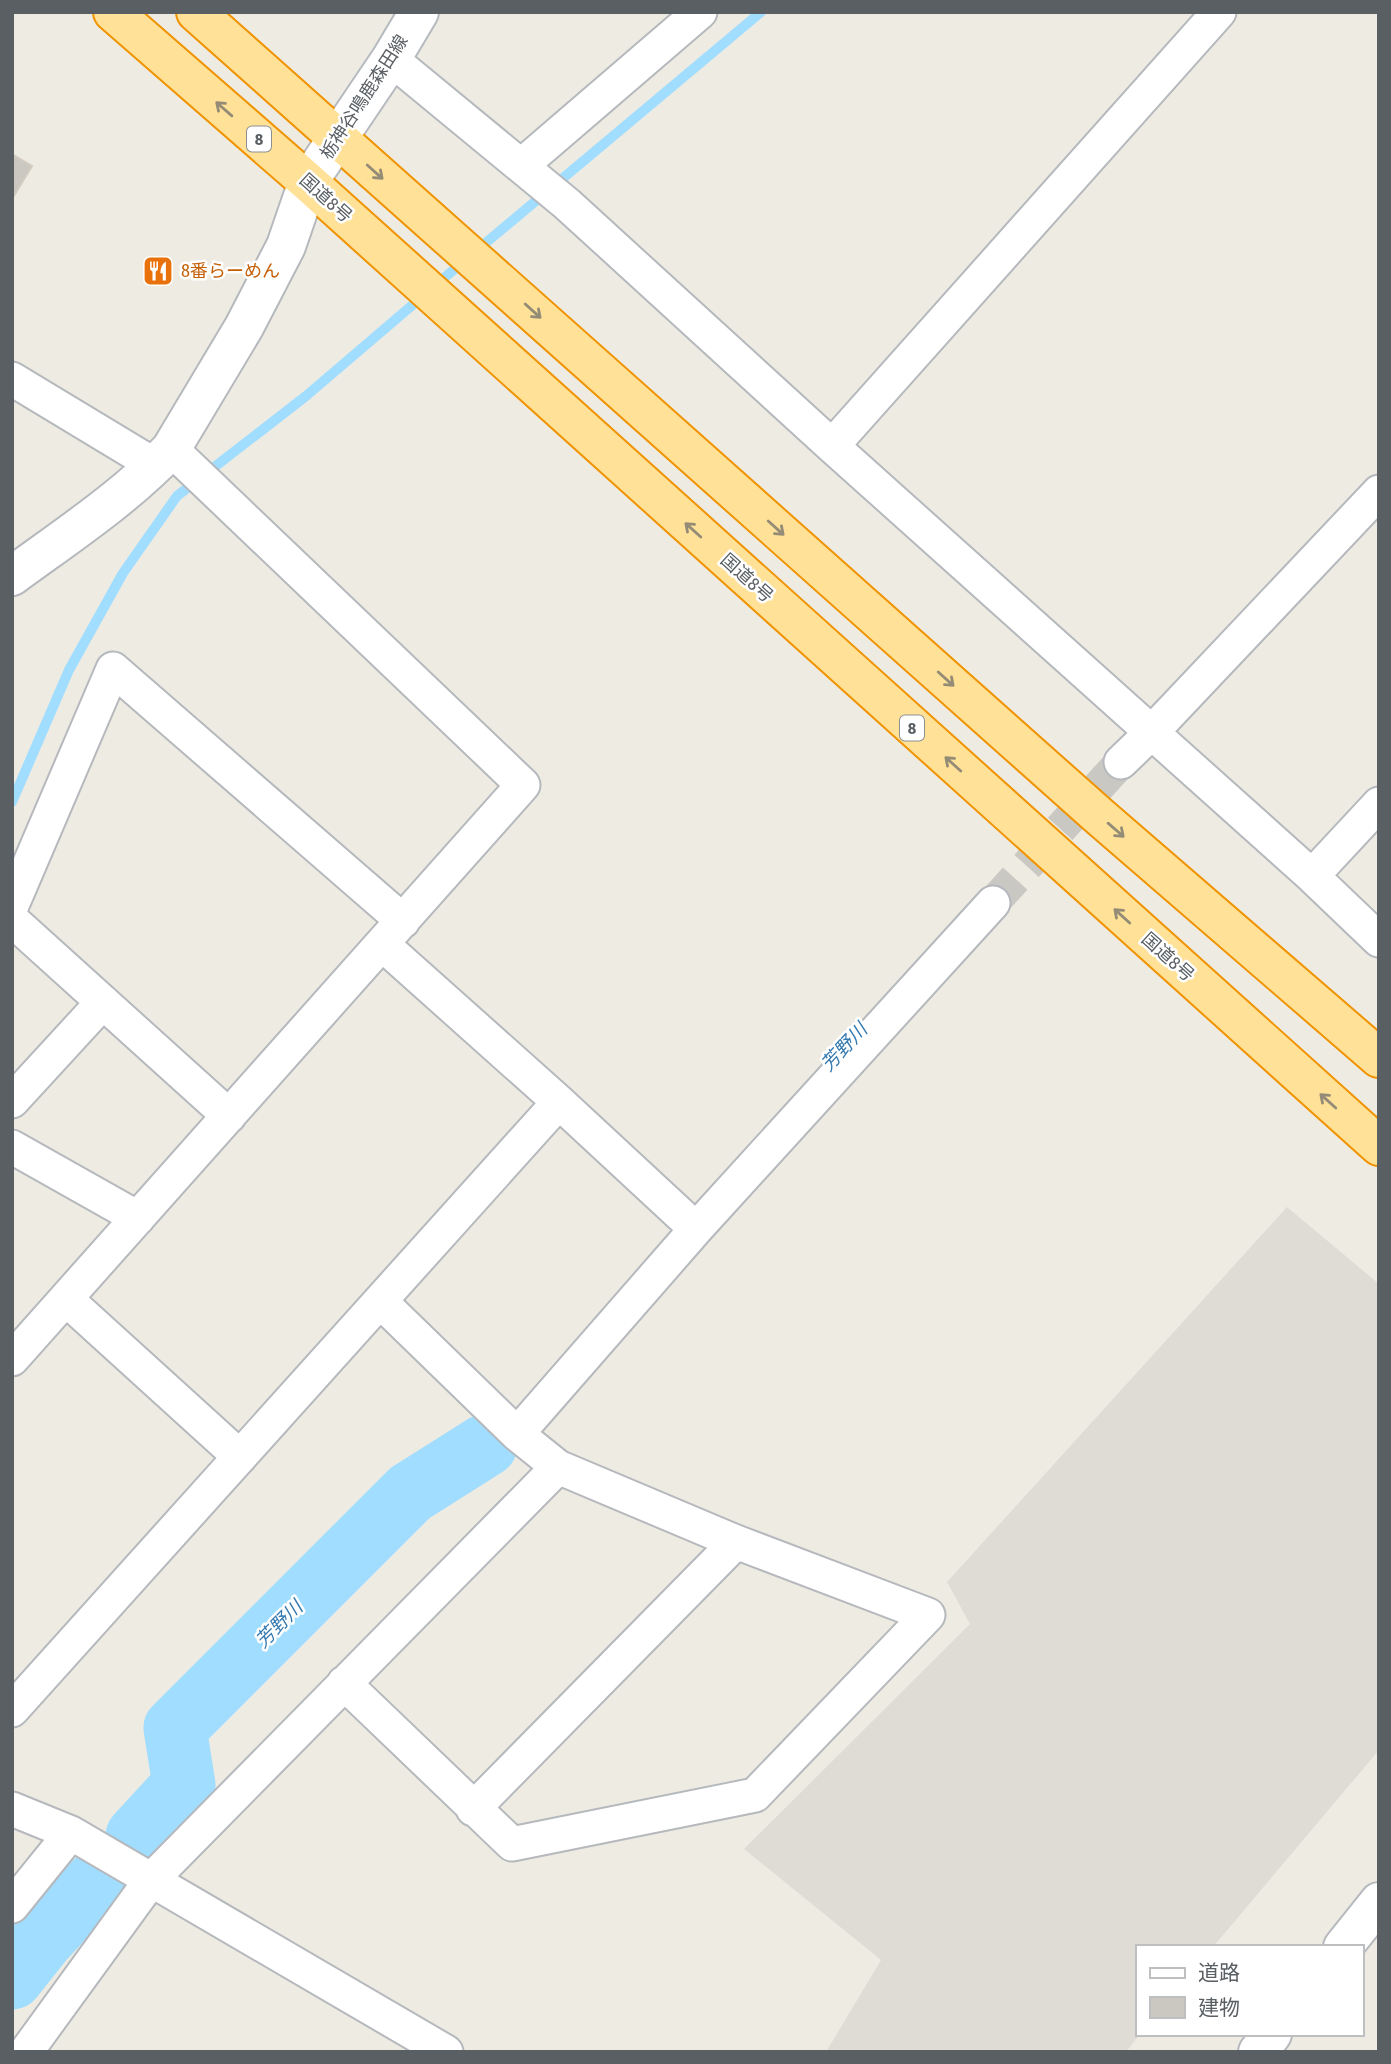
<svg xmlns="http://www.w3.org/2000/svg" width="1391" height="2064" viewBox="0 0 1391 2064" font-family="'Fira Sans Condensed','Noto Sans JP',sans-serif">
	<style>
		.industrial { fill: #dfdcd6 }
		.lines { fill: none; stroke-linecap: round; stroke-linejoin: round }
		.stream { stroke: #a1ddff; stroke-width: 10 }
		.river { stroke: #a1ddff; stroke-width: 63 }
		.building { fill: #cbc7c1; stroke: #d3ccc0; stroke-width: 2 }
		.minor-tunnel { stroke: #c9c8c2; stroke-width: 33; stroke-dasharray: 33 17; stroke-linecap: butt }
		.minor-casing { stroke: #b5b9bd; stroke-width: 37 }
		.tertiary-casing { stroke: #b5b9bd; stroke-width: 42 }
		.secondary-casing { stroke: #b5bac0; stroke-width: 42 }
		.trunk-casing { stroke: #f09300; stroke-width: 42 }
		.minor { stroke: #fff; stroke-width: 33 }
		.tertiary { stroke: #fff; stroke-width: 38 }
		.secondary { stroke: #fff; stroke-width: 38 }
		.trunk { stroke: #ffe197; stroke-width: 38 }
		.oneway { stroke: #948c76 }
		.labels { text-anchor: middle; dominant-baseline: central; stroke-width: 5; stroke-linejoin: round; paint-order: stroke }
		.shield { fill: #fff; stroke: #8c8f92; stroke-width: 2 }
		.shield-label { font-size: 16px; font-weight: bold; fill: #5a5f64 }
		.street-label { font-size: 18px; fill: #5a5f64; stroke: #fff }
		.food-label { font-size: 18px; fill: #c56008; stroke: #fff; text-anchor: start }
		.water-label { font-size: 19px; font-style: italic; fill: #347ab0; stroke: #fff }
	</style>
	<rect width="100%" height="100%" fill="#eeebe2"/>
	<path class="industrial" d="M1287,1207L1379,1284V1750L1213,1947H1137V2034H1140L1126,2052H826L881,1960L744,1849L970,1624L947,1582Z"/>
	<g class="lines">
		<path class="stream" d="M476,251L761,12
			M12,802L69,670L123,573L177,496L306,396L464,261"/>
		<path class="river" d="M137,1836L184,1785L175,1728L410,1493L486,1445
			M12,1978L43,1939L96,1882"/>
	</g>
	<path class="building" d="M12,154L32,166L12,199Z"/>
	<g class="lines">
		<path class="minor-tunnel" d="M993,903L1121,762"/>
		<g class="minor-casing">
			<path id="minor" d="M391,59L567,204L832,446L1312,876L1379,940
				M522,165L700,12
				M12,379L156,466
				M832,446L1219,12
				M1121,762L1151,733L1379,492
				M1312,876L1379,804
				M12,905L113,669L403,921
				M12,920L229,1116
				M382,944L559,1102L696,1229
				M12,1101L103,1002
				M12,1147L138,1218
				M66,1299L240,1457
				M12,1359L523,785L171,449
				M517,1434L696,1229L993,903
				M344,1683L512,1844L755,1795L928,1615L736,1542L558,1467L517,1434L380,1301
				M12,1710L559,1102
				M12,1809L71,1833L446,2052
				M473,1809L736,1542
				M12,1906L71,1833
				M26,2052L151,1880L558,1467"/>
		</g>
		<g class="tertiary-casing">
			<path id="tertiary" d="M12,576C65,537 126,497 171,449L244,327L286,246L308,182
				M1343,1947L1379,1902
				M1258,2052L1272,2034"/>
		</g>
		<g class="secondary-casing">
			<path id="secondary" d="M308,182L391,59L419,12"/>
		</g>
		<g class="trunk-casing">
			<path id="trunk" d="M113,12L308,182L1379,1146
				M196,12L1099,816L1379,1058"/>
		</g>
		<use href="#minor" class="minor"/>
		<use href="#tertiary" class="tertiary"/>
		<use href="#secondary" class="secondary"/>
		<use href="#trunk" class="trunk"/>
	</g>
	<defs><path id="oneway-shaft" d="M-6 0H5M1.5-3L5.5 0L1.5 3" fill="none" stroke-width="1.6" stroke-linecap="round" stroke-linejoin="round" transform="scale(1.75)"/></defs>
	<g class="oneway">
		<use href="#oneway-shaft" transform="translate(224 109) rotate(-139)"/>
		<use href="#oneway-shaft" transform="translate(375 172) rotate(42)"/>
		<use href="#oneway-shaft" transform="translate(533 311) rotate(42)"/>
		<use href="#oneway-shaft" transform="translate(776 528) rotate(42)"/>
		<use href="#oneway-shaft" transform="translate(693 530) rotate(-138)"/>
		<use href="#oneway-shaft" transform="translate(946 679) rotate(42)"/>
		<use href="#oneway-shaft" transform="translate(953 764) rotate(-138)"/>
		<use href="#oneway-shaft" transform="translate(1116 830) rotate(41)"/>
		<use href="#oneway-shaft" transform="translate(1122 916) rotate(-138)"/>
		<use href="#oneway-shaft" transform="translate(1328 1101) rotate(-138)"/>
	</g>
	<defs>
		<g id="restaurant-square" transform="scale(1.575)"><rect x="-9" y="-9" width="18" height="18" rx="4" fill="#e8710a" stroke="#fff"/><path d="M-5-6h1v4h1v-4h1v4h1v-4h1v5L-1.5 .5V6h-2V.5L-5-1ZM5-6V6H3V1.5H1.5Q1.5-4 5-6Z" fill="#fff"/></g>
	</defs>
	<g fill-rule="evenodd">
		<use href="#restaurant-square" x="158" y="271"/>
	</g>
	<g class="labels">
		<g class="shield">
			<rect x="247" y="126.5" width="24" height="25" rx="5"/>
			<rect x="900" y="715.5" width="24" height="25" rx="5"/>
		</g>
		<g class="shield-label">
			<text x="259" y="139">8</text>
			<text x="912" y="728">8</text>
		</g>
		<g class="street-label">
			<text transform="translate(364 97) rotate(-57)">栃神谷鳴鹿森田線</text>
			<text transform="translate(326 198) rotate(42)">国道8号</text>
			<text transform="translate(747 578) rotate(42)">国道8号</text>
			<text transform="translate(1168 957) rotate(42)">国道8号</text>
		</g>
		<g class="food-label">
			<text x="181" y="271">8番らーめん</text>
		</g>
		<g class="water-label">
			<text transform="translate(844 1047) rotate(-47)">芳野川</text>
			<text transform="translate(279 1624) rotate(-45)">芳野川</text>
		</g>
	</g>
	<rect width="1391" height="2064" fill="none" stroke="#5a5f64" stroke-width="28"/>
	<rect x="1136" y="1945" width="228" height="91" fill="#ffffff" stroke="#bdbfc1" stroke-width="2"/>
	<rect x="1150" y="1968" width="35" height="10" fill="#ffffff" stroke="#bdbfc1" stroke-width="2"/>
	<text x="1198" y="1980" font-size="21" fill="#5a5f64">道路</text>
	<rect x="1150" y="1997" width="35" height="21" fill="#cbc7c1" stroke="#bdbfc1" stroke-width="2"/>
	<text x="1198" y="2015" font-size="21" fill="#5a5f64">建物</text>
</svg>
